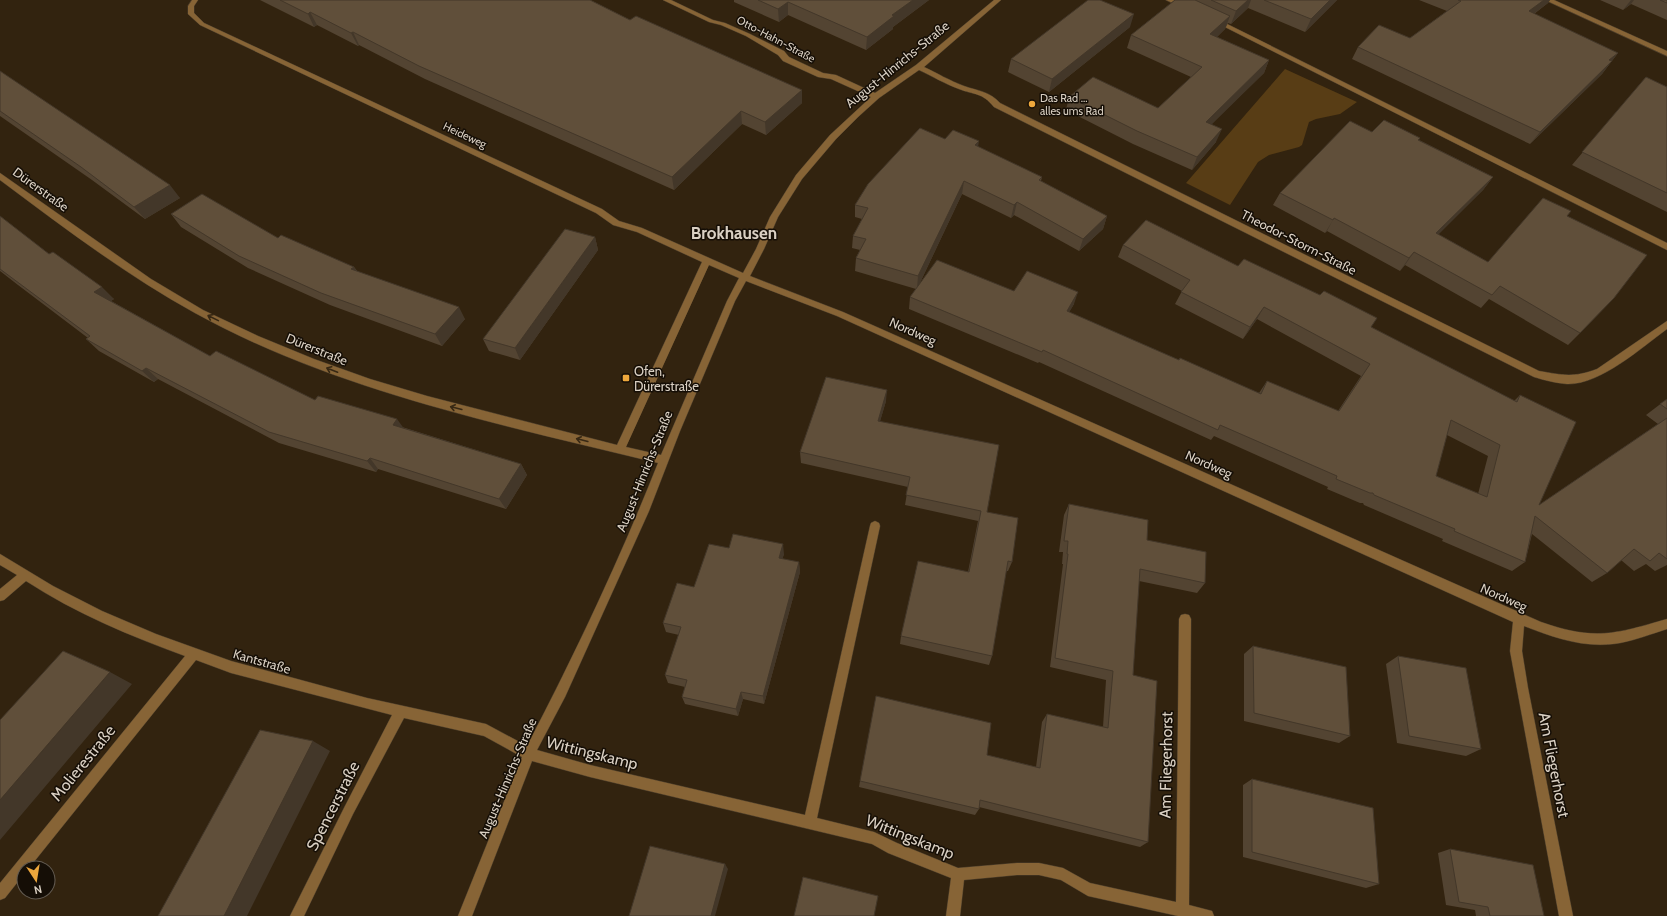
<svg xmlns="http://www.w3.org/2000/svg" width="1667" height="916" viewBox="0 0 1667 916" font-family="Cabin,sans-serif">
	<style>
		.green { fill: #583d15 }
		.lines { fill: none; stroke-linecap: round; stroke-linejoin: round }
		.minor-casing { stroke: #4d3f2c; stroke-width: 1 }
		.minor { fill: #876436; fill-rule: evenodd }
		.wall { fill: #534432; fill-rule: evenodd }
		.shaded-wall { fill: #433729 }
		.building { fill: #604f3a; stroke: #433729; fill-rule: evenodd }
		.oneway { stroke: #372814 }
		.poi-dot { fill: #eea73c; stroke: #150e06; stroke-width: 1.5 }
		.labels { text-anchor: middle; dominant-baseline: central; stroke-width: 3; stroke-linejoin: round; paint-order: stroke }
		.far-street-label { font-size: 11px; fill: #dad0c3; stroke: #150e06 }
		.far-poi-label { font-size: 11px; fill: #dad0c3; stroke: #150e06; text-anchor: start }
		.street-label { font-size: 13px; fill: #dad0c3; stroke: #150e06 }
		.poi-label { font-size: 13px; fill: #dad0c3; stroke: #150e06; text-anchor: start }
		.near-street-label { font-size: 16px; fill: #dad0c3; stroke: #150e06 }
		.district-label { font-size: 17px; font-weight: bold; fill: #dad0c3; stroke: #150e06 }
	</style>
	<rect width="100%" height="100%" fill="#32230f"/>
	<path class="green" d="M1285,69L1357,102L1340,114L1316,119L1309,122L1302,145L1299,147L1269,155L1258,162L1230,205L1186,183Z"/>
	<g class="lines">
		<g class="minor-casing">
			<path id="minor" d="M192,0H198L194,6V13L204,23L602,209L619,221L642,228L743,273L756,249L770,217L796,175L830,135L871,97L831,79L818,77L783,61L778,55L746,36L721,25L709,22L663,0H671L713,20L725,23L750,34L784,51L789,57L823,73L836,75L875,93L916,65L994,0H1001L924,67C937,73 950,81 964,86C978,91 989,91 1000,103L1539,371C1563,375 1573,378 1597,369L1667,321V329C1641,348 1600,385 1567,384C1556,383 1543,380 1534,377L994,107C982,92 974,95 959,89C945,84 932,76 919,70L879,98L858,117L836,139L802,179L778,217L764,249L750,276L843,312L1541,622C1595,641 1615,634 1667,619V629C1651,634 1636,640 1620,643C1586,649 1555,638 1524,626L1522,651L1528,688L1573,916H1559L1510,651L1513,622L837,316L746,281L735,301L680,431L649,511L565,697L537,750L590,765L805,815L870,526L871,523L875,521L879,523L880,526L817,818L874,832L897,843L958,868L1017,863H1039L1063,868L1090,883L1176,902L1179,619L1181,615L1185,614L1189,615L1191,619L1189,905L1212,911L1214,916H1178L1088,896L1061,880L1039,875H1017L964,880L960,916H946L951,878L888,853L872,844L590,777L532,761L472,916H458L522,757L484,736L404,718L353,814L304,916H290L345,806L392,715L231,673L196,660L29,868H24V874L5,898L0,900V883L185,656C130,636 75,613 26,581L4,600L0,601V589L17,575L0,565V554L53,586L102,611L156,634L231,661L367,698L486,724L527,746C575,654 620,559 658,463C503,425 336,391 195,313C126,275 63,227 0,180V173L151,279L203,310L258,336L314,359L370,379L427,396L617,445L702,262L637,232L613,225L596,213L200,25L188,14V6ZM709,265L739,278L727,301L661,455L626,447Z
				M1166,0H1175L1188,7L1183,8Z
				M1545,0H1554L1667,51V56Z
				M1215,18L1667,243V250L1213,21L1212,20Z"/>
		</g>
		<use href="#minor" class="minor"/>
	</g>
	<path class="wall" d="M260,0H590L630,20L802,103L766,135L742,124L674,190L425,79L359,45L358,46L317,25L314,27Z
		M734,0H929L893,27V29L866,50L788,15L779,22L734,2Z
		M1175,0H1337L1305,32L1248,8L1231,24L1228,23L1225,29L1217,37L1269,60L1264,73L1211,124L1216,142L1192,170L1133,144L1066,110L1069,97L1158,108L1191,77L1127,48L1131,35Z
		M1419,0H1550L1548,3L1534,14L1618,53L1602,74L1530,144L1352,59L1358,47L1410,38L1447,11Z
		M1600,0H1667V20L1631,4L1623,10Z
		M1130,27L1049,92L1008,72L1011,59Z
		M0,71L180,198L145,219L92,180L0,116Z
		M1646,77L1667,87V212L1572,165Z
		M1372,132L1420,138L1419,140L1493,177L1483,190L1438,234L1488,262L1567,216L1580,333L1568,345L1489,299L1481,308L1405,265L1400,271L1327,231L1325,233L1273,205L1280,193Z
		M945,139L978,147L1042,177L1041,181L1107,216L1103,229L1079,251L1014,215L1011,218L962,194L918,287L1014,291L1074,304L1069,312L1179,360L1259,393L1267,381L1338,411L1361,376L1257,319L1243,339L1175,304L1182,291L1118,257L1123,245L1238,266L1371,327L1514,401L1520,395L1539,505L1658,424L1646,415L1667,399V565L1655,571L1646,564L1634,571L1621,560L1607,573L1592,582L1532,534L1525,562L1512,571L1442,541L1443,539L1364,505L1363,503H1360L1327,489L1328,487L1214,436L1211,440L1039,362L1038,363L909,309L910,297L916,289L855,271L856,258L860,250L852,248L853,236L862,219L855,217V205ZM1447,435L1488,456L1478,494L1436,476Z
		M171,214L354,267L358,272L465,319L442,346L330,305L248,268L181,227Z
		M0,216L49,254L114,299L111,301L210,356L315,400L521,464L527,475L506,509L378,469L376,472L279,443L158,379L154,382L99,351L86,339L88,338L18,285L0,271Z
		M595,237L598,250L520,360L489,351L483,339Z
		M886,401L880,421L987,512L1012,562L1008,571H1006L992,656L989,665L900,644L901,636L968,572L978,521L905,505L908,487L801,463L800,452Z
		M1069,504L1147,540L1205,583L1197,593L1139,581L1133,675L1148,842L1140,847L979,807V809L975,815L859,787L860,781L987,755L1036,767L1042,722L1047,714L1103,727L1106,680L1050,667L1063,564H1062L1063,552H1059L1064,515Z
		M729,548L784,554L782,559L799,562L800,572L764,704L743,699L738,716L685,704L682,697L685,687L668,683L665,675L679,635L666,632L663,623Z
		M1253,646L1350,736L1339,743L1244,721V654Z
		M1398,656L1481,749L1466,756L1397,743L1386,664Z
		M1252,779L1379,884L1366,888L1243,857V785Z
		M1450,849L1544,916H1476L1475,910L1446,905L1438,853Z"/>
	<path class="shaded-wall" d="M913,0H929L893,27V29L866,50L867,37L892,15Z
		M1248,0H1251L1248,8L1231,24L1236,11Z
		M1330,0H1337L1305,32L1311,19Z
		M1544,0H1550L1548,3L1520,24L1529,11Z
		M1631,0H1634L1631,4L1623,10Z
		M788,2V15L779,22L778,9Z
		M310,12L317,25L314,27L308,14Z
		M1134,14L1130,27L1049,92L1052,79Z
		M1230,16L1225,29L1206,47L1210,34Z
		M353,32L359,45L358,46L351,33Z
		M1618,53L1602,74L1530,144L1540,132L1609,60Z
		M1269,60L1264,73L1201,135L1206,122Z
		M802,90V103L766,135L765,122Z
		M741,111L742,124L674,190L672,177Z
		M1222,129L1216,142L1192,170L1197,157Z
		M979,141L977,154L975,145Z
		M1493,177L1483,190L1427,246L1436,233Z
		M964,181L962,194L917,289L918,276Z
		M170,185L180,198L145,219L134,207Z
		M1017,202L1014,215L1011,218L1014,205Z
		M1107,216L1103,229L1079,251L1083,239Z
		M1334,218L1327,231L1325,233L1333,220Z
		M595,237L598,250L520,360L515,348Z
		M1414,252L1405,265L1400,271L1409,258Z
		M354,267L362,279L351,269Z
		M102,287L114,299L106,304L94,292Z
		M1078,292L1074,304L1063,323L1067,311Z
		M459,307L465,319L442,346L435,334Z
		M1264,307L1257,319L1243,339L1250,327Z
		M146,368L158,379L154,382L142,371Z
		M887,390L886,401L877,432L878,421Z
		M397,419L405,430L393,425Z
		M370,458L378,469L376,472L367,461Z
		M521,464L527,475L506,509L499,499Z
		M783,544L784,554L780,568L779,558Z
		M799,562L800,572L764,704L763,696Z
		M110,672L132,684L0,840V800Z
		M741,692L743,699L738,716L736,709Z
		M313,741L330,751L247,916H224Z
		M725,864L728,869L715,916H711Z"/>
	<path class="building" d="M280,0H590L630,20L636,16L802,90L765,122L741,111L672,177L419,66L353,32L351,33L310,12L308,14Z
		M758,0H913L892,15L894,16L867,37L788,2L778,9Z
		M1088,0H1100L1134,14L1052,79L1011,59Z
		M1175,0H1195L1230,16L1210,34L1269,60L1206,122L1222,129L1197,157L1137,131L1069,97L1093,77L1158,108L1202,67L1131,35Z
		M1211,0H1248L1236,11Z
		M1264,0H1330L1311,19Z
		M1458,0H1544L1529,11L1618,53L1609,60L1612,61L1540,132L1358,47L1379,25L1410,38L1461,1Z
		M1660,0H1667V3Z
		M0,71L170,185L134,207L81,167L0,111Z
		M1646,77L1667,87V193L1582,152Z
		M1384,120L1420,138L1418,140L1493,177L1436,233L1488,262L1543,198L1571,211L1567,216L1647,255L1614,298L1580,333L1500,286L1492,295L1414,252L1409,258L1334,218L1333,220L1280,193L1350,121L1372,132Z
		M920,128L945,139L953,130L979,141L975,145L1042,177L1039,180L1107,216L1083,239L1017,202L1014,205L964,181L918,276L856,258L866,239L853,236L868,208L855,205L868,184Z
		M202,194L278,238L281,235L354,267L351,269L459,307L435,334L321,293L239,256L171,214Z
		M0,216L49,254L53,252L102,287L94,292L210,356L216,351L315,400L318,396L397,419L393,425L521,464L499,499L370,458L367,461L269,432L146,368L142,371L86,339L90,336L0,269Z
		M1146,220L1238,266L1244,259L1320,295L1324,291L1377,318L1371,327L1517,402L1520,395L1576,422L1539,505L1667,418V559L1659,553L1650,561L1634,549L1607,573L1535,516L1525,562L1454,531L1455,529L1374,495L1373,493H1370L1336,479L1337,476L1220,425L1218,430L1043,350L1042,352L910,297L937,260L1014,291L1027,271L1078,292L1067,311L1179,360L1180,358L1261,394L1267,381L1339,411L1370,364L1264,307L1250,327L1181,292L1190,280L1123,245ZM1451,420L1500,445L1487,497L1436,476Z
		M565,229L595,237L515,348L483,339Z
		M826,377L887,390L878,421L999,445L987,512L1018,518L1012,562L1008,561L992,656L901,636L918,561L969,572L981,511L906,495L910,477L800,452Z
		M1667,399V409L1660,404Z
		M1069,504L1148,520L1147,540L1206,552L1205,583L1140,569L1133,675L1157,681L1148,842L980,800L979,809L860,781L876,696L991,723L987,755L1040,768L1047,714L1108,728L1113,671L1055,658L1068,554H1067L1068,541H1064Z
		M733,534L783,544L779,558L799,562L763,696L741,692L736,709L682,697L687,680L665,675L681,627L663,623L677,583L694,587L709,544L729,548Z
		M1253,646L1346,667L1350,736L1254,713Z
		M63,651L110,672L0,800V720Z
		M1398,656L1466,668L1481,749L1409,736Z
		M260,730L313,741L224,916H158Z
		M1252,779L1373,808L1379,884L1252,852Z
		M650,846L725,864L711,916H629Z
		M1450,849L1533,865L1544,916H1490L1488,907L1459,902Z
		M803,877L878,896L874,916H794Z"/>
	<defs><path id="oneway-shaft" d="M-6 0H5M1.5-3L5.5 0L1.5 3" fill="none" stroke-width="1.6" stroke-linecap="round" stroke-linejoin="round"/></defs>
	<g class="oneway">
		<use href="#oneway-shaft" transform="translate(213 318) rotate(-154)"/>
		<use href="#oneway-shaft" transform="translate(332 370) rotate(-159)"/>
		<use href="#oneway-shaft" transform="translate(456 408) rotate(-166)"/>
		<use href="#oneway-shaft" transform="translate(582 440) rotate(-166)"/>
	</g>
	<g class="poi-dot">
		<circle cx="1032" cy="104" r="4"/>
		<rect x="622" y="374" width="8" height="8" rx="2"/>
	</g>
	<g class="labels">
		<g class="far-street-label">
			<text transform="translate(776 39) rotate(28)">Otto-Hahn-Straße</text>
			<text transform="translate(465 135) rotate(25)">Heideweg</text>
		</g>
		<g class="far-poi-label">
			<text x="1040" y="98">Das Rad ...<tspan x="1040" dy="13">alles ums Rad</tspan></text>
		</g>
		<g class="street-label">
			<text transform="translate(897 64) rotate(-39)">August-Hinrichs-Straße</text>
			<text transform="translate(41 189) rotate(36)">Dürerstraße</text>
			<text transform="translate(1299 242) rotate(27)">Theodor-Storm-Straße</text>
			<text transform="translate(913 331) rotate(24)">Nordweg</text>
			<text transform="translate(317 349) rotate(22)">Dürerstraße</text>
			<text transform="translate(1209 464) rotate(24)">Nordweg</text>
			<text transform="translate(644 471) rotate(-68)">August-Hinrichs-Straße</text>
			<text transform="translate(1504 597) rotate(24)">Nordweg</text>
			<text transform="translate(262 661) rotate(16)">Kantstraße</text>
			<text transform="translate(507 778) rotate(-67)">August-Hinrichs-Straße</text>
		</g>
		<g class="poi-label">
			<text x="634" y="371">Ofen,<tspan x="634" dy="15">Dürerstraße</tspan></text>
		</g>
		<g class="near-street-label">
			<text transform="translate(592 753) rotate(14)">Wittingskamp</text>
			<text transform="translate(83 763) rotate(-51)">Molierestraße</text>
			<text transform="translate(1166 765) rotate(-89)">Am Fliegerhorst</text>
			<text transform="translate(1554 765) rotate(79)">Am Fliegerhorst</text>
			<text transform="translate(333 806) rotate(-63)">Spencerstraße</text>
			<text transform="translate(910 837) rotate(22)">Wittingskamp</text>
		</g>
		<g class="district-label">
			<text x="734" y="233">Brokhausen</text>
		</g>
	</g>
	<g transform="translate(36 880) rotate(168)"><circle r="19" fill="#150e06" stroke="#645c52"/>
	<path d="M0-3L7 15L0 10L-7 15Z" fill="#eea73c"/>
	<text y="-6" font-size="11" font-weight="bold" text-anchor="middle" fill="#dad0c3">N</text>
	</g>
</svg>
